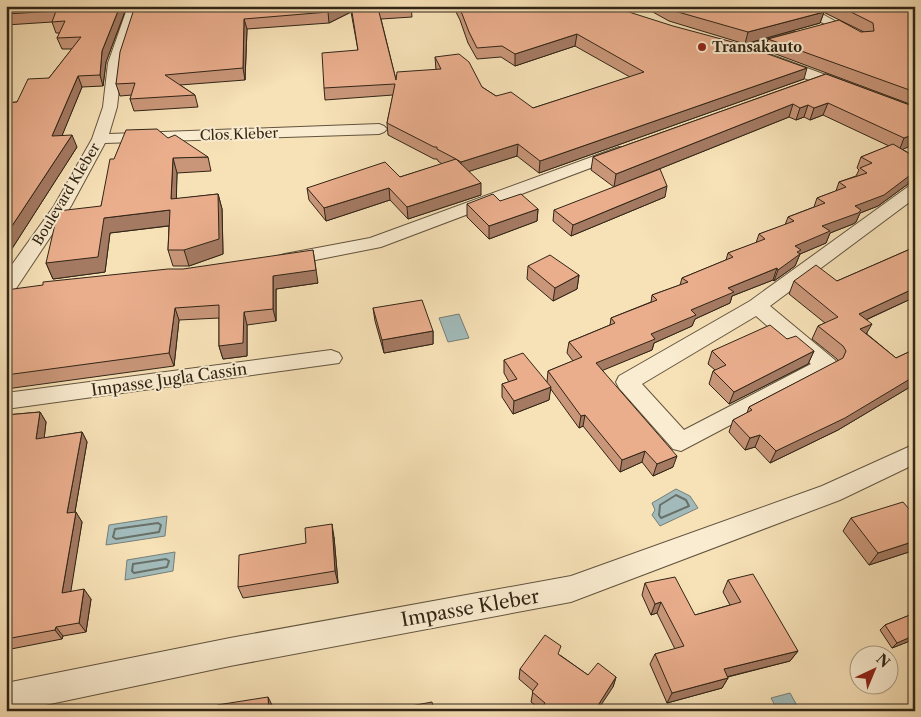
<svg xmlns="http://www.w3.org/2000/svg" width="921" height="717" viewBox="0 0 921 717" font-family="'Libre Caslon Text',serif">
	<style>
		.water { fill: #a2bbba; stroke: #757f78 }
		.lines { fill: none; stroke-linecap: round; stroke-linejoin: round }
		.shore { stroke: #6a7068; stroke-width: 2 }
		.minor-casing { stroke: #62543e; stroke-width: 2 }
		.tertiary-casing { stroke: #62543e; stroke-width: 2 }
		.minor { fill: #faecd0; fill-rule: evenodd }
		.tertiary { fill: #faecd0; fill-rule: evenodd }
		.wall { fill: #c99679; stroke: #312516 }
		.shaded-wall { fill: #a47a63; stroke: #312516 }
		.building { fill: #eaae8d; stroke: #312516 }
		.poi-dot { fill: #8f2418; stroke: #faecd0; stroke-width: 2 }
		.labels { text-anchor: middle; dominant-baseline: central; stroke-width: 4; stroke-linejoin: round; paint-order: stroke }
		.far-poi-label { font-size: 14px; font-weight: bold; fill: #312516; stroke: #faecd0; text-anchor: start }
		.far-street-label { font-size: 14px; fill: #312516; stroke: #faecd0 }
		.street-label { font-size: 16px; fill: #312516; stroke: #faecd0 }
		.near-street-label { font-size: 19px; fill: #312516; stroke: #faecd0 }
	</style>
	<rect width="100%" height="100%" fill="#f7e1b7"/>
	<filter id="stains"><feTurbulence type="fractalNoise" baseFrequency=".004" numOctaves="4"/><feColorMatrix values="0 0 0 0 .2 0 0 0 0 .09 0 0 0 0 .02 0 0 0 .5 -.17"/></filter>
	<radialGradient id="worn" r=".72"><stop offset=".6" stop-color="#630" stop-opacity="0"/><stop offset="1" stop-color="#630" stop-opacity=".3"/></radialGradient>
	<path class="water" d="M459,314L469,338L448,342L439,318Z
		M676,489L690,496L698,508L660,526L652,515L655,510L652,503Z
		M167,516L165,536L106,545L109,525Z
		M175,552L173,571L125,580L127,560Z
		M790,693L800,711H778L771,698Z"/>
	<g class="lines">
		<path class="shore" d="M676,495L686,500L689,506L661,518L659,515L660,505Z
			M158,523L161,525L159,532L116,539L113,537L115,529Z
			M166,559L169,561L167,567L134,573L132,571L133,564Z"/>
		<g class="minor-casing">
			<path id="minor" d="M128,6H140L122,63L117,107L109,134L379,124L384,126L387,129L384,132L379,134L105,143L71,206L13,293L6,294V273L54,206L92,139L103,107L108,63Z
				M792,6H808L842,25L836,29L832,28Z
				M794,32L799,33L800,36L799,39L744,54L737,50L739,47Z
				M619,147L625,149L627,152L625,155L381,247L285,266L278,264L276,260L278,256L285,254L370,238Z
				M915,185V198L770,306L835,360L838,365L835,370L681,451L673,449L619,388L616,382L619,376L750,301L909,186ZM756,316L811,364L684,430L642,384Z
				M331,350L339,353L342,358L339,363L6,409V393Z
				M915,444V464L840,500L571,602L230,666L17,711H6V683L230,638L571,576L822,486Z"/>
		</g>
		<g class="tertiary-casing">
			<path id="tertiary" d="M772,55L915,108V119L766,64L764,60L766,56Z"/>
		</g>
		<use href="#minor" class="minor"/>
		<use href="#tertiary" class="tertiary"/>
	</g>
	<path class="wall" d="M6,6H127L106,62L103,86L82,87L62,135L77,147L6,258V103L17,102L49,78L72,49H62L57,38L60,33H56L52,22L6,25Z
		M135,6H411L412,17L381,19L396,80L436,70L435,57L496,96L533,108L630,77L575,46L515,66L501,57L477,59L468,43L460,20L453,6H610L804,79L539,173L517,156L469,171L481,195L408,219L390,200L326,221L309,200L307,188L400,177L442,164L438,161L437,159H434L388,135L387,123L393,95L325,100L324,88L358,50L351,12L329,23L247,29L245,80L180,85L195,95L198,107L134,111L130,99L132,95L120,96L116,84Z
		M642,6H915V106L765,50L768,39L864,32L815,8L824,12L820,23L745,44L669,21Z
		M826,74L915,107V144L902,149L915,157V184H908L878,206L860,213L856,222L853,224L830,233L826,243L800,254L795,266L774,281L773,280L732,296L730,303L695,319L692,326L654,343L652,350L602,370L673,467L653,476L642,462L620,472L583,426L579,428L550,388L549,400L513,414L502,397V384L509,382L504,373V360L547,382L548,371L573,361L567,353L569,342L610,325L611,318L651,302L652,295L680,285L682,278L726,260L728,253L756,243L759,234L785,225L788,217L814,207L817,198L836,191L839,182L856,176L859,170L857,168L861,157L889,146L823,115L810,120L804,117L796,120L789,117L614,187L591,170L593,157Z
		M208,157L211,171L177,173L176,199L218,194L222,209L223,254L189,266H173L168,250L169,226L110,233L105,272L53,279L46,263L101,206L114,159Z
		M665,197L571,236L553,221L554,210Z
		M500,201L538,209L537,221L489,239L467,217V204Z
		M915,247V297L866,320L867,334L896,358L915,349V384L838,430L770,463L755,447L745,450L729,432L733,420L747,413L749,407L838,361L837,359L812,339L818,326L825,323L789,294L794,281H837Z
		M528,266L579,275L577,289L553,301L527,279Z
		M318,283L276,289V321L247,325V356L223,359L219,346V318L179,320L174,366L6,389V290Z
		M373,308L433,331V344L384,353L375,321Z
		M787,339L814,351L808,364L729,404L709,384L713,371L715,370L708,364L712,351Z
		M40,412L46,422L44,438L82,432L87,442L75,512L82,522L70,592L91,599L86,632L63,636L62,639L6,650V415Z
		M915,516V550L869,565L843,531L851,518Z
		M334,537L338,583L243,598L238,587L306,543Z
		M728,580L798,651L790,661L728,677V678L722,688L667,703L650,664L655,654L675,649L657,613L651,615L642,595L645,583L695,615L730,605L723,592Z
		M915,613V639L892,648L880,630L885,625Z
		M560,655L588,675L616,677L613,687L541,710L531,702L533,691L519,679L520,669Z"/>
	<path class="shaded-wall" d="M120,6H127L106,62L103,86L100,75L102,51Z
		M340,6H350L351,12L329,23L328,12Z
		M824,12L820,23L745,44L748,32Z
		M244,19L247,29L245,80L243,68Z
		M577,34L575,46L515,66V54Z
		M807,68L804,79L539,173L540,161Z
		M78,76L82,87L57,148L52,136Z
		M828,103L823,115L810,120L814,108Z
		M793,104L789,117L614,187L616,174Z
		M808,105L804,117L796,120L800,108Z
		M915,134V144L899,151L904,138Z
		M72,135L77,147L6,258V235Z
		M518,144L517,156L461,174V162Z
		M173,158L177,173L176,214L171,199Z
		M913,173L908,184L878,206L860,213L856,222L853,224L830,233L826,243L800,254L795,266L774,281L778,270L795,246L822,226L855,206Z
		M481,183V195L408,219L407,207Z
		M667,186L665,197L571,236L573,225Z
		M389,188L390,200L326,221L324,208Z
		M218,194L222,209L223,254L189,266L184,250Z
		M538,209L537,221L489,239V226Z
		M170,210L175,225L110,233L105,272L53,279L46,263L104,218Z
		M313,250L318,283L276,289V321L273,309V276Z
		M777,268L773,280L732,296L730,303L695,319L692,326L654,343L652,350L594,374L596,363L651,334L728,288Z
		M579,275L577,289L553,301L555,288Z
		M915,288V297L852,326L859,314Z
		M175,308L179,320L174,366L169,353Z
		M244,312L247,325V356L223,359L219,346Z
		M872,324L865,336L860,329Z
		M433,331V344L384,353L382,340Z
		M814,351L808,364L729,404L734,392Z
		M915,376V384L838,430L770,463L776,451Z
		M551,387L549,400L513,414L514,401Z
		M40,412L46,422L43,449L36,439Z
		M585,415L583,426L579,428L581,416Z
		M82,432L87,442L73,523L67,513Z
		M760,435L755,447L745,450L750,438Z
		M645,451L642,462L620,472L622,460Z
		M677,456L673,467L653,476L657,464Z
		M76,512L82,522L69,603L62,593Z
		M332,524L334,537L338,583L335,571Z
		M915,541V550L869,565L878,553Z
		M84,589L91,599L86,632L79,623Z
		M661,602L657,613L651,615L655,604Z
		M56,627L63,636L62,639L55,630Z
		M915,635V639L892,648L897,643Z
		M798,651L790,661L718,679L724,669Z
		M616,677L613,687L597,711V707Z
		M728,678L722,688L667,703L672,693Z
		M268,697L273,707V711H269Z"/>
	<path class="building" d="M6,6H120L102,51L100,75L78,76L52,136L72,135L6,235V103L17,102L28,79L49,78L81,37L57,38L65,21L52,22L56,11L6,14Z
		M135,6H340L328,12L244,19L243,68L165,75L195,95L130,99L135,83L116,84L120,52Z
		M351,6H406L378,8L396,80L397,72L441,69L435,57L459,54L469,62L482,87L496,96L511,92L533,108L644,72L577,34L515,54L502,46L477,48L469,32L459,6H610L673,26L740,44L807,68L540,161L518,144L461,162L456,159L481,183L407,207L389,188L324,208L307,188L385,162L400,177L456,159L437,149V147H434L387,123L395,84L324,88L322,53L358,50Z
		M664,6H813L824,12L748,32L671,10Z
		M839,6H915V92L768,39L839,20L861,32L874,31L873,23Z
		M826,74L915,107V134L904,138L828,103L814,108L808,105L800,108L793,104L616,174L593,157Z
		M157,129L168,138L175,135L208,157L173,158L171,199L218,194L219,239L184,250H168L170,210L104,218L98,257L46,263L58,211L101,206L110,159H114L126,130Z
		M893,144L915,157V173H913L884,195L855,206L861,210L858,213L822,226L830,231L795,246L801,250L797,252L800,254L778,270L777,268L728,288L734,292L691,310L696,315L651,334L655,339L596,363L677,456L657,464L645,451L622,460L585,415L581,416L548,371L582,357L569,342L615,323L611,318L657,300L652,295L688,282L682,278L733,257L728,253L765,239L759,234L794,221L788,217L825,203L817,198L846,187L839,182L867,173L860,168L872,163L861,157Z
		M660,169L667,186L573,225L554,210Z
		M493,194L500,201L521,194L538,209L489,226L467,204Z
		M915,247V288L859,314L872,324L860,329L896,358L915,349V376L845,418L776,451L760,435L750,438L733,420L752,410L749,407L843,358L846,351L843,346L818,326L838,317L794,281L816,265L837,281Z
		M313,250L316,270L273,276V309L244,312L243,343L219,346V305L175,308L169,353L6,375V290L43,285V282L168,269H183Z
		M550,255L579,275L555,288L528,266Z
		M422,300L433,331L382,340L373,308Z
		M770,325L787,339L796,336L814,351L734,392L713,371L726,365L712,351Z
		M523,353L551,387L514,401L502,384L517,379L504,360Z
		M40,412L36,439L82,432L67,513L76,512L62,593L84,589L79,623L56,627L55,630L6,639V415Z
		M903,502L915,516V541L878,553L851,518Z
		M332,524L335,571L238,587L239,555L306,543L305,528Z
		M753,574L798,651L724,669L728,678L672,693L655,654L684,646L661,602L655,604L645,583L675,577L695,615L741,602L728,580Z
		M915,613V635L897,643L885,625Z
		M545,635L561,646L558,654L588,675L598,663L616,677L597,707V711H540L545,703L532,692L538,684L520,669Z
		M268,697L269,711H217V705Z
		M432,702L434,711H384Z
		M127,708V711H112Z"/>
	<circle class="poi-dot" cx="702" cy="47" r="5"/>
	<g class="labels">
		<g class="far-poi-label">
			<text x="712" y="47">Transakauto</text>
		</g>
		<g class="far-street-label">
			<text transform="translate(239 134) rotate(-2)">Clos Kleber</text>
			<text transform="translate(66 194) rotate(-59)">Boulevard Kleber</text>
		</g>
		<g class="street-label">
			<text transform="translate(169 379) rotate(-8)">Impasse Jugla Cassin</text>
		</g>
		<g class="near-street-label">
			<text transform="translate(470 608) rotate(-10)">Impasse Kleber</text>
		</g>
	</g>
	<rect width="921" height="717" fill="none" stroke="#f7e1b7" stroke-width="25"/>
	<rect x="8" y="8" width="906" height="702" fill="none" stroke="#312516" stroke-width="2.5"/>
	<rect x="12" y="12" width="896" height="692" fill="none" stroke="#312516"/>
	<g transform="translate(874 670) rotate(44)"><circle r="24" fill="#faecd0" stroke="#aa9c86"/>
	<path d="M0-4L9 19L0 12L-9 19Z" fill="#8f2418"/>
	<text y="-8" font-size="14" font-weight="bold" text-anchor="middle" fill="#312516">N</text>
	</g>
	<rect width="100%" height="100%" filter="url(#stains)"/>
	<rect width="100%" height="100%" fill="url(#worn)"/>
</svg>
